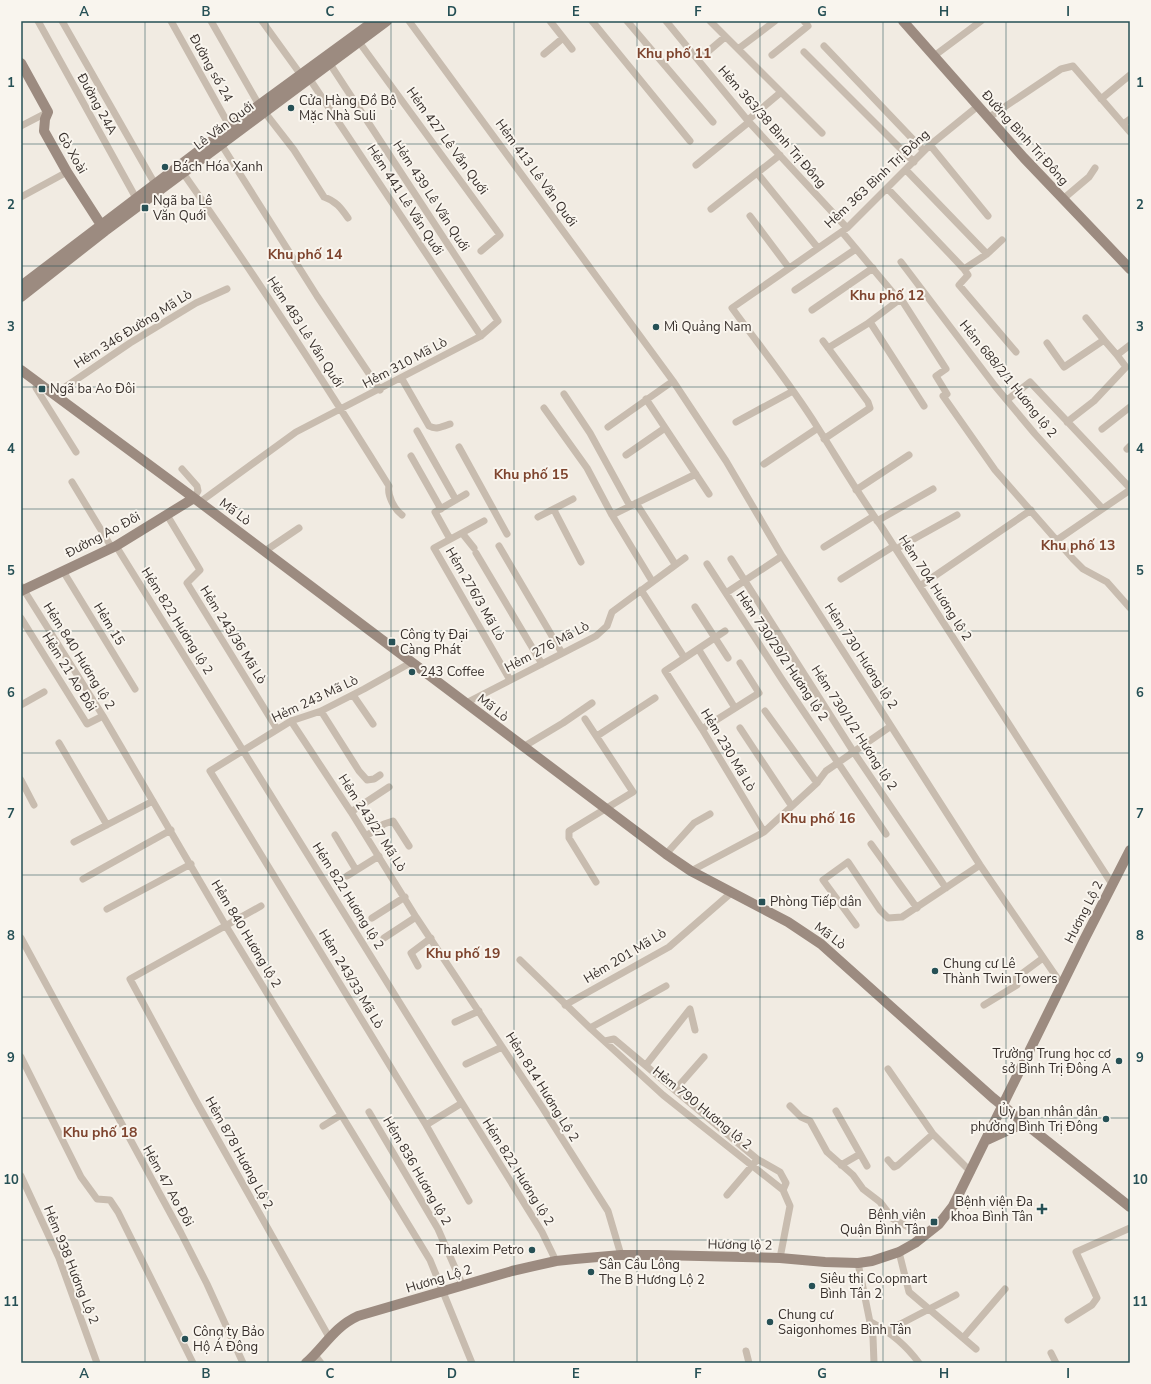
<svg xmlns="http://www.w3.org/2000/svg" width="1151" height="1384" viewBox="0 0 1151 1384" font-family="'Nunito Sans',sans-serif">
	<style>
		.lines { fill: none; stroke-linecap: round; stroke-linejoin: round }
		.street { stroke: #c8bcaf; stroke-width: 7 }
		.secondary { stroke: #9c8b80; stroke-width: 10 }
		.grid { fill: none; stroke: #265055; stroke-width: 1; stroke-opacity: 0.55 }
		.poi-dot { fill: #265055; stroke: #f9f5ee; stroke-width: 1.5 }
		.labels { text-anchor: middle; dominant-baseline: central; stroke-width: 4; stroke-linejoin: round; paint-order: stroke }
		.street-label { font-size: 13px; fill: #38302c; stroke: #f9f5ee }
		.poi-label { font-size: 13px; fill: #38302c; stroke: #f9f5ee; text-anchor: start }
		.neighbourhood-label { font-size: 14px; font-weight: bold; fill: #7e442e; stroke: #f9f5ee }
		.neatline { fill: none; stroke: #265055; stroke-width: 1.5 }
		.grid-label { font-size: 13px; text-anchor: middle; font-weight: bold; fill: #265055 }
	</style>
	<rect width="100%" height="100%" fill="#f1ebe2"/>
	<g class="lines">
		<path class="street" d="M38,21L136,198
			M62,21L155,184
			M171,21L230,127
			M211,21L259,105L294,150L324,197C336,201 341,208 348,218
			M262,21L301,75
			M409,21L673,381L726,461L782,556L980,865L1062,985
			M550,21L572,49
			M592,21L690,141
			M627,21L713,122
			M666,21L749,122L847,228
			M710,21L822,133
			M359,42L500,235L481,251
			M824,46L924,151
			M738,49L775,21
			M804,52L914,162
			M544,54L563,38
			M772,55L808,26L804,21
			M934,56L981,21
			M698,60L725,37
			M309,78L481,336
			M1101,99L1130,75
			M978,106L930,145L847,228L732,308C761,348 792,386 818,428C839,461 858,494 881,526L1112,884
			M988,118L1061,69L1073,66L1130,132
			M748,120L780,93
			M1123,124L1130,119
			M21,126L48,112
			M221,144L317,296L380,390
			M930,145L988,216
			M696,165L749,122
			M906,170L987,254
			M183,173C255,275 323,380 389,486C387,495 394,509 402,515
			M757,173L818,248
			M887,188L964,269L968,275L959,285L1016,352
			M21,197L67,172
			M1063,199L1089,177L1095,168
			M711,209L780,155
			M750,216L789,268
			M842,232L899,300L903,302L946,369L936,376L947,394L943,396L995,470L1073,559L1083,569L1107,582L1130,608
			M901,262L995,386L1035,434L1102,508
			M964,269L987,254L1002,240
			M795,290L856,249
			M812,310L873,268
			M1086,318L1104,340
			M870,322L924,406
			M823,341L868,402L870,408L824,439
			M1047,343L1064,367L1104,340L1117,355L1130,345
			M828,348L867,324L899,300
			M402,379L429,426C436,430 442,427 450,424
			M37,381L36,388L76,452
			M55,394L130,343L196,303L227,289
			M564,394L590,433L630,506
			M646,399L709,494
			M1007,400L1030,382L1130,488
			M544,408L587,468L612,515L652,581
			M736,422L793,391
			M1067,422L1094,401L1126,367L1117,355
			M608,427L673,381
			M1102,429L1130,407
			M417,431L456,500
			M459,447L507,534
			M1127,449L1130,446
			M626,455L665,428
			M411,456L441,509
			M764,464L818,428
			M182,469L197,486L198,491L194,498
			M72,482L112,548
			M856,490L909,455
			M200,502L296,432L481,336L498,321L330,64
			M636,503L675,564
			M554,510L581,562
			M167,515L200,570L187,583L277,729
			M612,515L696,474
			M538,517L573,499
			M484,521L434,548L510,680
			M877,521L933,489
			M462,533L474,548
			M450,539L435,512L466,494
			M1057,540L1130,490
			M116,546L542,1232L556,1261
			M499,546L562,653
			M824,547L874,516
			M896,549L957,515
			M265,551L299,528
			M476,553L542,664
			M731,559L853,751L946,888
			M707,564L783,681L886,834
			M63,571L135,689
			M841,579L894,546
			M920,586L1031,510
			M22,587L103,716L226,926L430,1260L472,1363
			M641,590L684,657
			M726,593L782,556
			M695,607L728,658
			M21,618L87,724L103,716
			M699,650L735,708
			M412,662L364,689L321,711L291,721L210,771L426,1125L469,1201
			M353,695L373,724
			M466,703L596,636L607,626L612,612L685,558
			M21,705L44,692
			M321,711L359,771L367,780L374,779L380,775
			M765,711L817,783
			M585,719L633,792L569,831V838L596,882
			M291,721L351,812L416,917L542,1107L608,1211L621,1255
			M740,728L791,805
			M702,729L759,693L740,663
			M597,736L655,698
			M59,743L107,825
			M523,747L563,723L592,703
			M21,780L34,805
			M351,812L389,787
			M764,832L817,783L826,771L891,726
			M335,835L356,870
			M366,836L384,824L393,821L409,846
			M74,842L153,801
			M871,844L917,908
			M666,854L694,823L710,814
			M691,871L764,832L702,729L665,671L725,631
			M347,876L379,856
			M83,879L171,830
			M261,906L130,979L195,1099L329,1337
			M107,909L191,864
			M372,918L405,897
			M856,925L823,880L848,862L880,910L888,918L902,917L980,865
			M21,938L181,1233L207,1284L243,1363
			M384,938L416,917
			M520,960L590,1028L663,1095L783,1190L790,1206L780,1258
			M418,966L411,953L431,938
			M565,1005L669,947L731,893
			M984,1005L1017,985L1016,978L1043,958
			M455,1022L479,1011
			M590,1028L666,986
			M605,1041L614,1039L757,1159L780,1172L786,1183L783,1190
			M21,1057L81,1177L97,1199L110,1200L118,1212L193,1363
			M466,1064L502,1047
			M646,1065L690,1009L695,1030
			M888,1069L933,1134L971,1172
			M675,1090L704,1057
			M790,1106L801,1117L810,1121L827,1152L853,1175L863,1189L880,1202L893,1219L925,1236
			M836,1111L867,1166
			M369,1112L438,1229L463,1286
			M426,1125L462,1103
			M323,1126L341,1115
			M888,1160L894,1167L898,1165L933,1134
			M841,1165L860,1154
			M21,1176L59,1258L97,1363
			M727,1195L756,1161
			M899,1252L909,1292L976,1349
			M858,1263L873,1337L874,1363
			M1068,1320L1092,1305L1097,1298L1076,1252L1130,1228
			M871,1322C890,1332 906,1345 919,1363
			M887,1331L956,1295
			M963,1338L1005,1289
			M746,1351L749,1363
			M1051,1353L1056,1363
			M315,1355L321,1363"/>
		<path class="secondary" d="M903,21L1024,158L1130,269
			M21,63L48,112L45,119L44,131L67,172L105,231
			M21,286L259,105L374,21
			M21,297L105,231L387,21
			M21,370L194,498L666,854L691,871L788,922L821,944L993,1098L1130,1207
			M21,591L116,546L194,498
			M987,1140L1024,1123
			M306,1363C325,1346 334,1327 358,1316L512,1271L556,1261L575,1259L621,1255H657L780,1258L825,1262L858,1263L872,1261L899,1252L915,1243L939,1224L953,1206L1084,940L1130,850"/>
	</g>
	<path class="grid" d="M145,21V1363M268,21V1363M391,21V1363M514,21V1363M637,21V1363M760,21V1363M883,21V1363M1006,21V1363M21,144H1130M21,266H1130M21,387H1130M21,509H1130M21,631H1130M21,753H1130M21,875H1130M21,997H1130M21,1118H1130M21,1240H1130"/>
	<g class="poi-dot">
		<circle cx="291" cy="108" r="4"/>
		<circle cx="165" cy="167" r="4"/>
		<rect x="141" y="204" width="8" height="8" rx="2"/>
		<circle cx="656" cy="327" r="4"/>
		<rect x="38" y="385" width="8" height="8" rx="2"/>
		<rect x="388" y="638" width="8" height="8" rx="2"/>
		<circle cx="412" cy="672" r="4"/>
		<rect x="758" y="898" width="8" height="8" rx="2"/>
		<circle cx="935" cy="971" r="4"/>
		<circle cx="1119" cy="1061" r="4"/>
		<circle cx="1106" cy="1119" r="4"/>
		<path d="M1040 1203h4v4h4v4h-4v4h-4v-4h-4v-4h4z"/>
		<rect x="930" y="1218" width="8" height="8" rx="2"/>
		<circle cx="532" cy="1250" r="4"/>
		<circle cx="591" cy="1272" r="4"/>
		<circle cx="812" cy="1286" r="4"/>
		<circle cx="770" cy="1322" r="4"/>
		<circle cx="185" cy="1339" r="4"/>
	</g>
	<g class="labels">
		<g class="street-label">
			<text transform="translate(211 68) rotate(61)">Đường số 24</text>
			<text transform="translate(97 104) rotate(61)">Đường 24A</text>
			<text transform="translate(224 126) rotate(-37)">Lê Văn Quới</text>
			<text transform="translate(772 127) rotate(49)">Hẻm 363/38 Bình Trị Đông</text>
			<text transform="translate(1025 138) rotate(48)">Đường Bình Trị Đông</text>
			<text transform="translate(447 141) rotate(54)">Hẻm 427 Lê Văn Quới</text>
			<text transform="translate(72 153) rotate(60)">Gò Xoài</text>
			<text transform="translate(536 173) rotate(54)">Hẻm 413 Lê Văn Quới</text>
			<text transform="translate(877 179) rotate(-43)">Hẻm 363 Bình Trị Đông</text>
			<text transform="translate(431 196) rotate(57)">Hẻm 439 Lê Văn Quới</text>
			<text transform="translate(405 200) rotate(57)">Hẻm 441 Lê Văn Quới</text>
			<text transform="translate(133 329) rotate(-32)">Hẻm 346 Đường Mã Lò</text>
			<text transform="translate(305 332) rotate(57)">Hẻm 483 Lê Văn Quới</text>
			<text transform="translate(405 363) rotate(-28)">Hẻm 310 Mã Lò</text>
			<text transform="translate(1008 379) rotate(51)">Hẻm 688/2/1 Hương lộ 2</text>
			<text transform="translate(235 512) rotate(37)">Mã Lò</text>
			<text transform="translate(103 535) rotate(-28)">Đường Ao Đôi</text>
			<text transform="translate(935 588) rotate(57)">Hẻm 704 Hương lộ 2</text>
			<text transform="translate(475 594) rotate(60)">Hẻm 276/3 Mã Lò</text>
			<text transform="translate(177 621) rotate(58)">Hẻm 822 Hương lộ 2</text>
			<text transform="translate(109 624) rotate(59)">Hẻm 15</text>
			<text transform="translate(233 635) rotate(58)">Hẻm 243/36 Mã Lò</text>
			<text transform="translate(547 647) rotate(-28)">Hẻm 276 Mã Lò</text>
			<text transform="translate(79 656) rotate(58)">Hẻm 840 Hương lộ 2</text>
			<text transform="translate(782 656) rotate(56)">Hẻm 730/29/2 Hương lộ 2</text>
			<text transform="translate(861 656) rotate(57)">Hẻm 730 Hương lộ 2</text>
			<text transform="translate(69 672) rotate(58)">Hẻm 21 Ao Đôi</text>
			<text transform="translate(315 699) rotate(-25)">Hẻm 243 Mã Lò</text>
			<text transform="translate(493 708) rotate(38)">Mã Lò</text>
			<text transform="translate(854 728) rotate(57)">Hẻm 730/1/2 Hương lộ 2</text>
			<text transform="translate(728 750) rotate(59)">Hẻm 230 Mã Lò</text>
			<text transform="translate(372 823) rotate(57)">Hẻm 243/27 Mã Lò</text>
			<text transform="translate(348 896) rotate(58)">Hẻm 822 Hương lộ 2</text>
			<text transform="translate(1084 912) rotate(-63)">Hương Lộ 2</text>
			<text transform="translate(246 934) rotate(59)">Hẻm 840 Hương lộ 2</text>
			<text transform="translate(830 936) rotate(37)">Mã Lò</text>
			<text transform="translate(625 956) rotate(-31)">Hẻm 201 Mã Lò</text>
			<text transform="translate(351 979) rotate(59)">Hẻm 243/33 Mã Lò</text>
			<text transform="translate(542 1087) rotate(58)">Hẻm 814 Hương Lộ 2</text>
			<text transform="translate(702 1108) rotate(39)">Hẻm 790 Hương lộ 2</text>
			<text transform="translate(239 1153) rotate(61)">Hẻm 878 Hương Lộ 2</text>
			<text transform="translate(417 1171) rotate(60)">Hẻm 836 Hương lộ 2</text>
			<text transform="translate(518 1172) rotate(58)">Hẻm 822 Hương lộ 2</text>
			<text transform="translate(168 1186) rotate(61)">Hẻm 47 Ao Đôi</text>
			<text transform="translate(740 1245) rotate(1)">Hương lộ 2</text>
			<text transform="translate(71 1265) rotate(68)">Hẻm 938 Hương Lộ 2</text>
			<text transform="translate(439 1279) rotate(-17)">Hương Lộ 2</text>
		</g>
		<g class="poi-label">
			<text x="299" y="101">Cửa Hàng Đồ Bộ<tspan x="299" dy="15">Mặc Nhà Suli</tspan></text>
			<text x="173" y="167">Bách Hóa Xanh</text>
			<text x="153" y="201">Ngã ba Lê<tspan x="153" dy="15">Văn Quới</tspan></text>
			<text x="664" y="327">Mì Quảng Nam</text>
			<text x="50" y="389">Ngã ba Ao Đôi</text>
			<text x="400" y="635">Công ty Đại<tspan x="400" dy="15">Càng Phát</tspan></text>
			<text x="420" y="672">243 Coffee</text>
			<text x="770" y="902">Phòng Tiếp dân</text>
			<text x="943" y="964">Chung cư Lê<tspan x="943" dy="15">Thành Twin Towers</tspan></text>
			<text x="1111" y="1054" text-anchor="end">Trường Trung học cơ<tspan x="1111" dy="15">sở Bình Trị Đông A</tspan></text>
			<text x="1098" y="1112" text-anchor="end">Ủy ban nhân dân<tspan x="1098" dy="15">phường Bình Trị Đông</tspan></text>
			<text x="1033" y="1202" text-anchor="end">Bệnh viện Đa<tspan x="1033" dy="15">khoa Bình Tân</tspan></text>
			<text x="926" y="1215" text-anchor="end">Bệnh viện<tspan x="926" dy="15">Quận Bình Tân</tspan></text>
			<text x="524" y="1250" text-anchor="end">Thalexim Petro</text>
			<text x="599" y="1265">Sân Cầu Lông<tspan x="599" dy="15">The B Hương Lộ 2</tspan></text>
			<text x="820" y="1279">Siêu thị Co.opmart<tspan x="820" dy="15">Bình Tân 2</tspan></text>
			<text x="778" y="1315">Chung cư<tspan x="778" dy="15">Saigonhomes Bình Tân</tspan></text>
			<text x="193" y="1332">Công ty Bảo<tspan x="193" dy="15">Hộ Á Đông</tspan></text>
		</g>
		<g class="neighbourhood-label">
			<text x="674" y="53">Khu phố 11</text>
			<text x="305" y="254">Khu phố 14</text>
			<text x="887" y="295">Khu phố 12</text>
			<text x="531" y="474">Khu phố 15</text>
			<text x="1078" y="545">Khu phố 13</text>
			<text x="818" y="818">Khu phố 16</text>
			<text x="463" y="953">Khu phố 19</text>
			<text x="100" y="1132">Khu phố 18</text>
		</g>
	</g>
	<rect width="1151" height="1384" fill="none" stroke="#f9f5ee" stroke-width="44"/>
	<rect x="22" y="22" width="1107" height="1340" class="neatline"/>
	<g class="grid-label">
		<text x="84" y="16">A</text>
		<text x="206" y="16">B</text>
		<text x="330" y="16">C</text>
		<text x="452" y="16">D</text>
		<text x="576" y="16">E</text>
		<text x="698" y="16">F</text>
		<text x="822" y="16">G</text>
		<text x="944" y="16">H</text>
		<text x="1068" y="16">I</text>
		<text x="11" y="87">1</text>
		<text x="1140" y="87">1</text>
		<text x="11" y="209">2</text>
		<text x="1140" y="209">2</text>
		<text x="11" y="331">3</text>
		<text x="1140" y="331">3</text>
		<text x="11" y="453">4</text>
		<text x="1140" y="453">4</text>
		<text x="11" y="575">5</text>
		<text x="1140" y="575">5</text>
		<text x="11" y="697">6</text>
		<text x="1140" y="697">6</text>
		<text x="11" y="818">7</text>
		<text x="1140" y="818">7</text>
		<text x="11" y="940">8</text>
		<text x="1140" y="940">8</text>
		<text x="11" y="1062">9</text>
		<text x="1140" y="1062">9</text>
		<text x="11" y="1184">10</text>
		<text x="1140" y="1184">10</text>
		<text x="11" y="1306">11</text>
		<text x="1140" y="1306">11</text>
		<text x="84" y="1378">A</text>
		<text x="206" y="1378">B</text>
		<text x="330" y="1378">C</text>
		<text x="452" y="1378">D</text>
		<text x="576" y="1378">E</text>
		<text x="698" y="1378">F</text>
		<text x="822" y="1378">G</text>
		<text x="944" y="1378">H</text>
		<text x="1068" y="1378">I</text>
	</g>
</svg>
